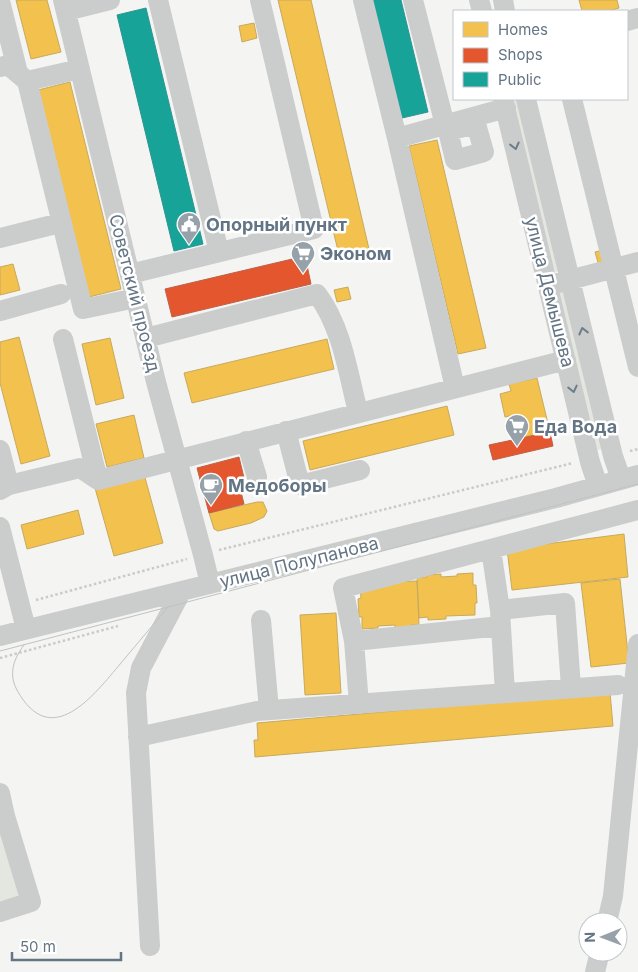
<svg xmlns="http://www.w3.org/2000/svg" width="638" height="972" viewBox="0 0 638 972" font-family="Inter,sans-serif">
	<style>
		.green { fill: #e4e7e0 }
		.homes { fill: #f2c14e; stroke: #c7aa5e }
		.shops { fill: #e4572e; stroke: #bd6048 }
		.public { fill: #17a398; stroke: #2e9592 }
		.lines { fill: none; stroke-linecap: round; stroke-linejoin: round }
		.path { stroke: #cacaca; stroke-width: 2.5; stroke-dasharray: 2.5 2.5; stroke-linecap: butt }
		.minor { stroke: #cbcdcd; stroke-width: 20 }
		.tram { stroke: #c0c2c3; stroke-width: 1 }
		.oneway { stroke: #6d7e8b }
		.labels { text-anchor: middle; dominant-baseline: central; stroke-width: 5; stroke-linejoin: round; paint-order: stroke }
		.poi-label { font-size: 18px; font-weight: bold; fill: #637584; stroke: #fff; text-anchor: start }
		.street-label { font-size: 18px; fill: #637584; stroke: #fff }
	</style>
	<rect width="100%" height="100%" fill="#f4f4f2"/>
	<path class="green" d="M509,99H519L559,272L551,271Z
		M559,292H563L602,449L598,450L595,449Z
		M0,816L21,896L0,902Z"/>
	<path class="homes" d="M16,0H47L61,52L31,59Z
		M278,0H311L369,249L339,255Z
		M579,0H617L619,8L608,11H582Z
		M254,23L257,38L242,42L239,26Z
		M70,82L121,289L89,297L38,90Z
		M437,140L486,348L458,354L409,146Z
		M603,250L607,263L599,266L595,252Z
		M13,264L20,290L0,295V267Z
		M348,287L351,299L337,302L334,290Z
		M19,337L50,456L21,464L0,383V342Z
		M110,338L124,398L96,405L82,344Z
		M327,339L334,369L192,403L184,373Z
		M537,378L550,432L524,437L518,414L505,417L500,394L511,391L509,384Z
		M447,406L454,435L310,470L303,441Z
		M134,415L144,458L107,467L96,424Z
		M144,474L163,543L114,556L95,488Z
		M257,502H263L267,511L264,517L251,523L218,531L214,529L209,513Z
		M78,510L84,534L27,549L21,525Z
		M624,534L628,577L512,590L507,549Z
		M473,573V585H476L477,603H475V615L446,616V619L428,620V617L419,618L417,577H427V575L441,574V577L457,576V574Z
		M620,579L629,663L591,667L581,583Z
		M417,581L419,625H411V627L395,628V625L378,626V628L362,629V617H359L358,599L361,598L360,586L393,582Z
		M336,613L341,693L305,695L300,615Z
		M610,692L613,726L255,757L254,740H258L257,723Z"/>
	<path class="shops" d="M305,256L311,284L172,317L165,289Z
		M550,432L553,446L493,460L489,445Z
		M239,457L245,482L239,484L244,504L209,513L197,468Z"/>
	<path class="public" d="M373,0H401L428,112L402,118Z
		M146,8L203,244L174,251L117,15Z"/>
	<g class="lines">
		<path class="path" d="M630,451L638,449
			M219,550L573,463
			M36,600L187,559
			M0,658L118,626"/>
		<path class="minor" d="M63,0L156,382L203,555L210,584
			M158,0L219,252
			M363,0L397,138L506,108
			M413,0L445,125
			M479,0L482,11
			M503,0L505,11
			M0,1L18,73
			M66,11L110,0
			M627,21L638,18
			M0,67L8,65L27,81L83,309L136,298
			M27,81L80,69
			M503,99L590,462L598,486
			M526,99L613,456L621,479
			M572,99L638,367
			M476,124L484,152L455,160L448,131Z
			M397,138L455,388
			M0,238L60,223
			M130,274L314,229L260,0
			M558,283L638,262
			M0,311L61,294
			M146,338L317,294C342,327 348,373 358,412
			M63,339L98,480
			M286,431L300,485L360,470
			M246,441L257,477
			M0,450L9,485L0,490
			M9,485L80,468L98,480L566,360
			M0,527L26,629
			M491,549L500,610
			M261,620L269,710
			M0,636L556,498L638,475
			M354,641L343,588L638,510
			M505,693L500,610L565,603L571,688
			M359,704L354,641L501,626
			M138,737L257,711L618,685
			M0,793L5,816L31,902L0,912
			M607,922L613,896L638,644
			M150,946L136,693L141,668L181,592
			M595,972L600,952"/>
		<path class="tram" d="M24,645C14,658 8,674 17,690C51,752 94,695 121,663C137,644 152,626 168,607
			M0,651L638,484"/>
	</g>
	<defs><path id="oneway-chevron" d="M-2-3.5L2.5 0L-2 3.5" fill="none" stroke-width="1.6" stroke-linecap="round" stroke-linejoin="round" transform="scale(1.25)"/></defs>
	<g class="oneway">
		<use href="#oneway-chevron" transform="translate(515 146) rotate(76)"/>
		<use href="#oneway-chevron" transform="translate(583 331) rotate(-104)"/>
		<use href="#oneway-chevron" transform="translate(573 389) rotate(77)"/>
	</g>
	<defs>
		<g id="civic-pin" transform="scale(1.25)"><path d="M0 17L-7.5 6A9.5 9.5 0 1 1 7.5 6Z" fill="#96a1aa" stroke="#fff"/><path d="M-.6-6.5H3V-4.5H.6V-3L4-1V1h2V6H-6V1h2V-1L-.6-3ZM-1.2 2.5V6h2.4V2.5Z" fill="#fff"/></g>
		<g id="supermarket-pin" transform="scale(1.25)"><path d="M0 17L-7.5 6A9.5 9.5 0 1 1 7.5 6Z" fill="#96a1aa" stroke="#fff"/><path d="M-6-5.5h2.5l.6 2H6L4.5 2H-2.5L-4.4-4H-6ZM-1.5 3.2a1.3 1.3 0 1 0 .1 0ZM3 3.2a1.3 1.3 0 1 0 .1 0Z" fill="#fff"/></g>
		<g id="cafe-pin" transform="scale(1.25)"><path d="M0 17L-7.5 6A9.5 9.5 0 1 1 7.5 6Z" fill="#96a1aa" stroke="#fff"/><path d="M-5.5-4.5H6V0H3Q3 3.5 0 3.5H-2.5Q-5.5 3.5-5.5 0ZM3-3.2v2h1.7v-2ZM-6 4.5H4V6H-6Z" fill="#fff"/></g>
	</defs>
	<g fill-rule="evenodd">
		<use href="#civic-pin" x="189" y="224"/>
		<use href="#supermarket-pin" x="303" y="253"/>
		<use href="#supermarket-pin" x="517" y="426"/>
		<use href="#cafe-pin" x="211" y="485"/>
	</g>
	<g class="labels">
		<g class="poi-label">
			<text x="206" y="224">Опорный пункт</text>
			<text x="320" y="253">Эконом</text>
			<text x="534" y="426">Еда Вода</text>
			<text x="228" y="485">Медоборы</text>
		</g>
		<g class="street-label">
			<text transform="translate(550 292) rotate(76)">улица Демышева</text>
			<text transform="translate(135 293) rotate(76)">Советский проезд</text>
			<text transform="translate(299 562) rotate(-14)">улица Полупанова</text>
		</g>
	</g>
	<rect x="453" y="10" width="175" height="90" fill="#ffffff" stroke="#c1c8ce"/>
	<rect x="463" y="22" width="25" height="15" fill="#f2c14e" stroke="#c1c8ce"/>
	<text x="498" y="35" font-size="15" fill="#637584">Homes</text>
	<rect x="463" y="48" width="25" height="15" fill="#e4572e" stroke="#c1c8ce"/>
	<text x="498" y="60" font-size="15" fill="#637584">Shops</text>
	<rect x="463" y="72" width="25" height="15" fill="#17a398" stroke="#c1c8ce"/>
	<text x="498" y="85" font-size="15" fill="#637584">Public</text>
	<g transform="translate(603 937) rotate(269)"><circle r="24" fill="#ffffff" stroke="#c1c8ce"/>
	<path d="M0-4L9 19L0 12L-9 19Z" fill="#96a1aa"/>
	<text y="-8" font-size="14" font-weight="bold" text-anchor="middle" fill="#637584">N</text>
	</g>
	<path d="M12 952v8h109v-8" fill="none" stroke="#637584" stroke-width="2.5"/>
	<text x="20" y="952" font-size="15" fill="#637584" stroke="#ffffff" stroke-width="4" paint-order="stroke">50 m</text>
</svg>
